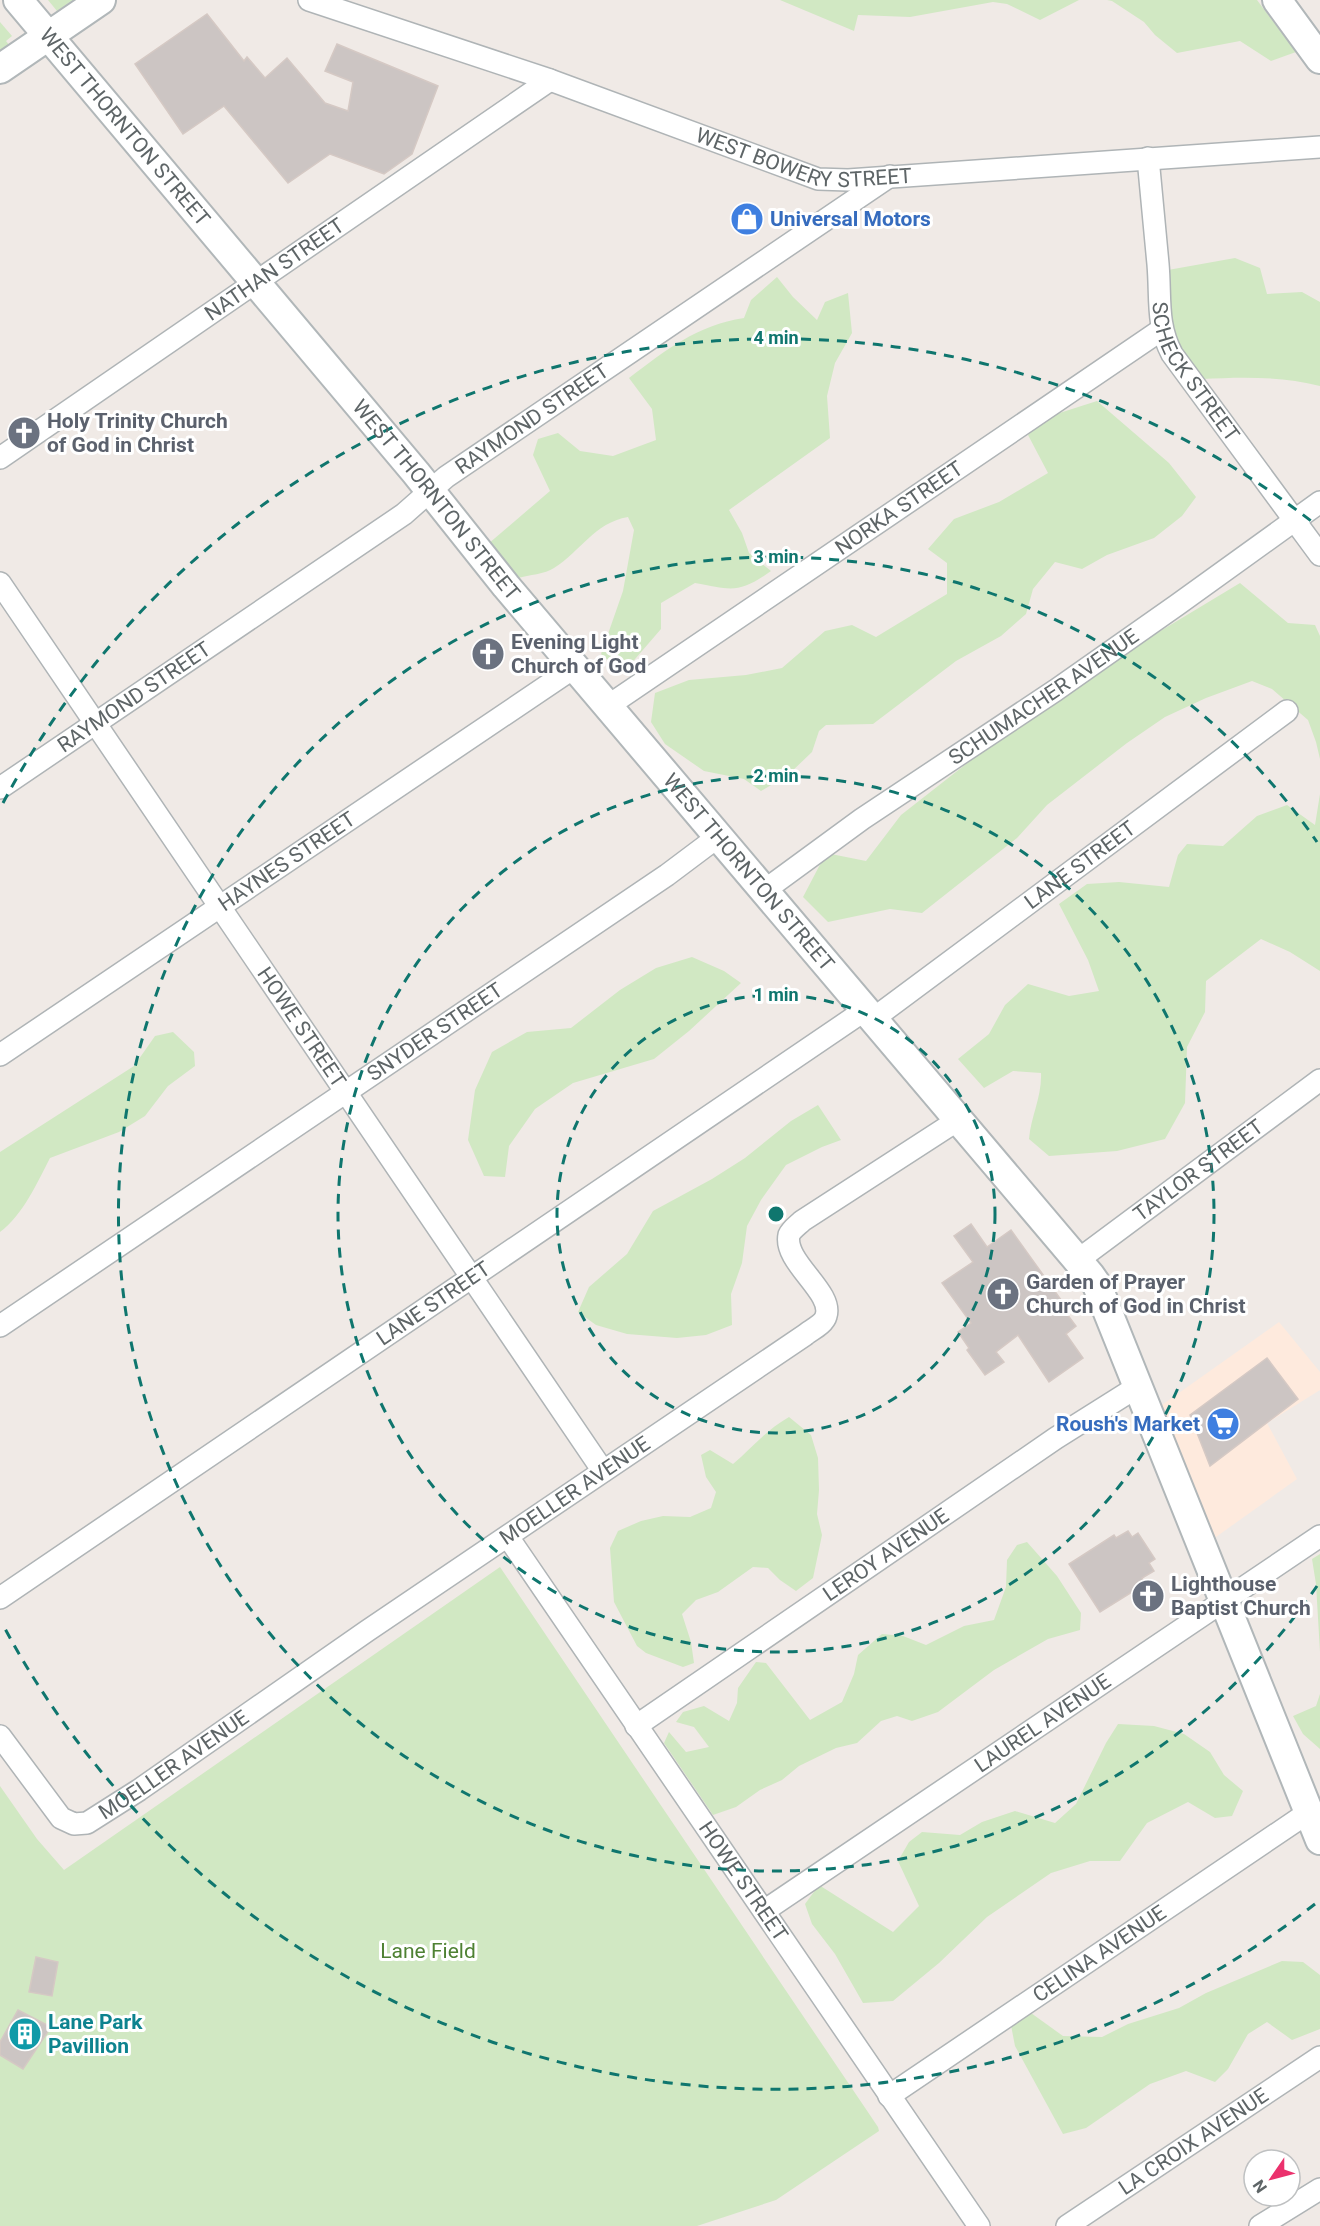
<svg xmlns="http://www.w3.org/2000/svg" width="1320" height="2226" viewBox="0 0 1320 2226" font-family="Roboto,sans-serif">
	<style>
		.commercial { fill: #feeadd }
		.green { fill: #d1e8c3 }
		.building { fill: #ccc5c3; stroke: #d5c9c4; stroke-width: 1.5 }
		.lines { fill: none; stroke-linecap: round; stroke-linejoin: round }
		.minor-casing { stroke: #afb4b6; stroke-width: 24 }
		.secondary-casing { stroke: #b1b7b9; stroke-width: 32 }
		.minor { stroke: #fff; stroke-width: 21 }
		.secondary { stroke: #fff; stroke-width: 28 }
		.ring { fill: none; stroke: #0f766e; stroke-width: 3; stroke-dasharray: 10 8 }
		.labels { text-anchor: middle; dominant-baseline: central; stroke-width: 6; stroke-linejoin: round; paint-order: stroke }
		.street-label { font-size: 21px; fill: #5e6567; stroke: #fff }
		.shop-label { font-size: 21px; font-weight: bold; fill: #366cbe; stroke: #fff; text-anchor: start }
		.worship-label { font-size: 21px; font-weight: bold; fill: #5b616d; stroke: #fff; text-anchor: start }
		.park-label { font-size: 21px; fill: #4e8133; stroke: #fff }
		.culture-label { font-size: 21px; font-weight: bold; fill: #0d838f; stroke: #fff; text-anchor: start }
		.centre { fill: #0f766e; stroke: #fff; stroke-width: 3 }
		.ring-label { font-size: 18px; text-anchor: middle; font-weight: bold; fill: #0f766e; stroke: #fff; stroke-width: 6; stroke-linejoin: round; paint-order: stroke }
	</style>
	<rect width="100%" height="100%" fill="#f0eae6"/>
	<path class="commercial" d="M1279,1322L1320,1372V1390L1267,1423L1297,1479L1209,1542L1152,1412Z"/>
	<path class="green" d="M48,0H73L57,11Z
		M780,0H1079L1040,20L1007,4L993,2L910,17L858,15L854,31Z
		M1107,0H1257L1296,52L1271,61L1240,41L1177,53L1155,35L1144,22L1112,1Z
		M0,22L12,36L6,41L10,46L0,54Z
		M1235,258L1260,268L1267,294L1302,292L1320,302V386C1281,376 1242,377 1202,379L1174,343L1168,270Z
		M777,277L793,297L817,320L825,302L848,293L852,333L835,363L827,396L830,438L729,510L742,533L749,553L771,571C739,594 732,590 695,583L661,603V629L623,673L601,654L623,591L634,530L628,517C594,523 581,551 554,568C545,574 529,575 518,578L488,544L550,491L533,455L538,439L558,433L580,451L613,456L656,440L652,409L629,378C666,350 697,325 744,318L751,300Z
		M1097,401L1169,463L1196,497L1182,516L1154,538L1107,555L1082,569L1055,562L1033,589L1026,614L1001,636L956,661L873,724L826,725L819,731L812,752L788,775L761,791L744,779L704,771L665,744L651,722L655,693L689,680L746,675L782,668L825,631L852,625L876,637L947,594V563L928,549L954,519L999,502L1048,473L1028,435L1047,417Z
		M1240,583L1288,623L1315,625L1320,636V759L1316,742L1308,720L1272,689L1252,681L1206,698L1165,717L1127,743L1047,805L1017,838L922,913L890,909L828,922L803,897L826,853L866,861L901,815L1007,732L1119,656Z
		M1320,794V971L1290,952L1261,939L1206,981L1205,1012L1187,1047L1185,1103L1165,1139L1117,1151L1049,1156L1029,1139C1031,1116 1042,1097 1041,1073L1013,1071L984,1088L958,1059L989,1034L1005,1005L1028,984L1069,996L1099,991L1088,960L1059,904L1087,884L1119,882L1169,887L1178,855L1187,844L1223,846L1257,816L1287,805L1315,825Z
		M692,957L724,971L741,983L689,1031L654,1059L573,1083L535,1109L509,1146L505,1177L484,1176L468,1140L475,1090L492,1052L527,1032L571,1028L620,990L656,968Z
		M173,1032L194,1052L195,1066L168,1086L145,1116L119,1132L50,1158C37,1183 23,1215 0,1232V1152L134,1066L155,1036Z
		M818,1105L841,1140L822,1147L786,1165L761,1200L747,1226L742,1263L731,1294L732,1325L706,1335L677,1338L627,1334L596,1325L578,1312L589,1287L627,1254L653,1211L712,1179L745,1158L791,1121Z
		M789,1417L811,1435L818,1458L819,1490L817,1514L822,1535L813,1578L796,1591L780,1580L768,1568L753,1567L718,1592L696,1600L682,1614L691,1642L694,1663L683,1667L646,1653L637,1646L614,1602L610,1548L618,1531L641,1521L663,1516L690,1517L711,1508L716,1492L706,1477L701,1455L710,1450L733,1464C753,1447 766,1430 789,1417Z
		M1027,1542L1057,1576L1081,1613L1080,1630L1048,1639L994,1670L938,1712L912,1721L897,1716L881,1721L857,1743L836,1748L799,1766L782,1780L760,1790L736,1807L713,1815L664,1743L669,1732L686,1752L709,1747L694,1727L676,1722L683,1712L704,1706L729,1721L737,1703L738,1688L756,1662L766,1663L810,1720L842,1702L854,1674L858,1655L882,1634L903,1636L926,1645L964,1626L994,1620L1006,1587L1007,1560L1017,1545Z
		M1320,1554V1652L1316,1584L1312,1559Z
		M500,1567L878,2127L879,2131L776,2200L697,2226H0V1786L37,1839L64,1870Z
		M1320,1694V1749L1303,1734L1293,1716L1316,1706Z
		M1118,1724L1154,1726L1184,1734L1210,1752L1224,1775L1243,1791L1232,1816L1215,1818L1188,1802L1147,1823L1120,1861H1090L1051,1873L987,1917L939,1963L893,2001L863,2003L835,1954L812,1924L805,1904L819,1885L893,1932L919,1906L898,1861L909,1842L922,1832L960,1835L982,1822L1015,1811L1055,1823L1076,1804L1106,1743Z
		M1282,1961L1303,1962L1320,1975V2029L1292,2040L1267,2022L1248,2034L1228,2069L1215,2082L1186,2071L1150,2084L1086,2128L1063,2134L1015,2046L1010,2020L1031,2013L1063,2036L1102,2037L1128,2024L1179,2008L1206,1993Z"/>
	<path class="building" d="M207,14L244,61L247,57L265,78L287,58L325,103L348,111L353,82L325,71L337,44L438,86L412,154L384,174L330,154L288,183L224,106L183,134L135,64Z
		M971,1224L987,1247L1011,1230L1064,1304L1061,1306L1076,1326L1066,1334L1083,1358L1049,1382L1018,1335L996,1352L1004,1362L985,1375L967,1350L969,1348L958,1332L971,1323L942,1283L973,1262L954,1236Z
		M1267,1358L1298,1399L1210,1466L1190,1415Z
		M1128,1531L1132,1537L1138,1533L1155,1559L1149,1563L1154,1571L1142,1578L1145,1584L1100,1612L1069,1564L1114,1535L1116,1538Z
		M36,1957L58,1962L52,1996L29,1992Z
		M18,2010L51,2027L23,2069L0,2055V2042Z"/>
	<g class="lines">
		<g class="minor-casing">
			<g id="minor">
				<path id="s1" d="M309,0L550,80L818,179L848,180L1320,147"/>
				<path id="s2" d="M1148,158C1151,193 1155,229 1158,264C1161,298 1156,324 1172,354L1320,555"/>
				<path id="s3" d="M0,458L550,80"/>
				<path id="s4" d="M0,583L603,1471"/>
				<path id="s5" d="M608,706L1161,330"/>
				<path id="s6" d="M0,788L404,514L446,477L890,176"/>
				<path id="s7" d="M765,890L862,819L1056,690L1177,605L1320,502"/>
				<path id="s8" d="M873,1019L1287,711"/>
				<path id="s9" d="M0,1055L575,667"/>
				<path id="s10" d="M1078,1260L1320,1080"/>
				<path id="s11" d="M0,1326L667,875L719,836"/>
				<path id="s12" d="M508,1537L979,2226"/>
				<path id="s13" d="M0,1598L865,1010"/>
				<path id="s14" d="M636,1726L1056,1438L1137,1387"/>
				<path id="s15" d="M0,1736L61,1818L74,1824L87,1823L139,1790L367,1631L805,1335C811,1330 824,1324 826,1316C834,1292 783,1262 789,1235C791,1230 798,1225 802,1221L958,1120"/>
				<path id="s16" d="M764,1911L1320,1536"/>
				<path id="s17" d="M889,2096L1309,1812"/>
				<path id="s18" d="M1067,2226L1320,2057"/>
				<path d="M1260,2226L1320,2189"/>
			</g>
		</g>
		<g class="secondary-casing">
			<g id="secondary">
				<path id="s19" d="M18,0L416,473L506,586L1090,1275L1097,1285L1320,1840"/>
				<path d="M1277,0L1320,59"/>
				<path d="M0,69L101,0"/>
			</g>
		</g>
		<use href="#minor" class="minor"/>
		<use href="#secondary" class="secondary"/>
	</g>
	<g class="ring">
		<circle cx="776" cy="1214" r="219"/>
		<circle cx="776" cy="1214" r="438"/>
		<path d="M1317 1586A657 657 0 1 1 1317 842"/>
		<path d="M1315 1904A876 876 0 0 1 3 1625M3 803A876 876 0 0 1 1315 524"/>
	</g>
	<defs>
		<g id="shop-disc" transform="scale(1.725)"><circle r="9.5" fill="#3f7fe0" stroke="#fff"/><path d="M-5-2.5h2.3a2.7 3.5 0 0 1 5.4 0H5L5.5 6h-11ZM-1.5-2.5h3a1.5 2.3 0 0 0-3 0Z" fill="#fff"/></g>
		<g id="church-disc" transform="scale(1.725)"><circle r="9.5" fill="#6b7280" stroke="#fff"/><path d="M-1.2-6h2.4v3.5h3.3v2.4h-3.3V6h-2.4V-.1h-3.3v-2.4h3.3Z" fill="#fff"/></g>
		<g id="supermarket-disc" transform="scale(1.725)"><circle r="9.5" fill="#3f7fe0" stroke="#fff"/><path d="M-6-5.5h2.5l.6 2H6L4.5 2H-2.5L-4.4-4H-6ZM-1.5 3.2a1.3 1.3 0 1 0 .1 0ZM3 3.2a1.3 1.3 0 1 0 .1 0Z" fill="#fff"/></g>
		<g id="building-disc" transform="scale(1.725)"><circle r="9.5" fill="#0f9aa8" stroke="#fff"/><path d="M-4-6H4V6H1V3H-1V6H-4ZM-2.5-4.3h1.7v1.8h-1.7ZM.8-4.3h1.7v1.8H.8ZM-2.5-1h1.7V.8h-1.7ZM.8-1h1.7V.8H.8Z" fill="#fff"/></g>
	</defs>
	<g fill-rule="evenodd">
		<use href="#shop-disc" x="747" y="219"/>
		<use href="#church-disc" x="24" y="433"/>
		<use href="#church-disc" x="488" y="654"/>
		<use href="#church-disc" x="1003" y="1294"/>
		<use href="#supermarket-disc" x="1223" y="1424"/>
		<use href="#church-disc" x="1148" y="1596"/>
		<use href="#building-disc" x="25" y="2034"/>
	</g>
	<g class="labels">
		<g class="street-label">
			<text stroke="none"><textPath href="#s19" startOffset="166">WEST THORNTON STREET</textPath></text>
			<text stroke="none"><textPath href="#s1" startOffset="522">WEST BOWERY STREET</textPath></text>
			<text stroke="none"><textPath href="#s3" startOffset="333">NATHAN STREET</textPath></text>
			<text stroke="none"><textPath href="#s2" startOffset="224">SCHECK STREET</textPath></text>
			<text stroke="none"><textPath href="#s6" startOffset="648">RAYMOND STREET</textPath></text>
			<text stroke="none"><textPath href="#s19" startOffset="652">WEST THORNTON STREET</textPath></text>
			<text stroke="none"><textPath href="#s5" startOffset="352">NORKA STREET</textPath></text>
			<text stroke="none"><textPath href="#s6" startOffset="162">RAYMOND STREET</textPath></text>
			<text stroke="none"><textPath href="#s7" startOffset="339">SCHUMACHER AVENUE</textPath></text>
			<text stroke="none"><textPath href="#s9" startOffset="346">HAYNES STREET</textPath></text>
			<text stroke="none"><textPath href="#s8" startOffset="258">LANE STREET</textPath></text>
			<text stroke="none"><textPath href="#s19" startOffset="1138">WEST THORNTON STREET</textPath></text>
			<text stroke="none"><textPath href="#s4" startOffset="537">HOWE STREET</textPath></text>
			<text stroke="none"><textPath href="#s11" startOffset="525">SNYDER STREET</textPath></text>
			<text stroke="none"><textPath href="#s10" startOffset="150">TAYLOR STREET</textPath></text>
			<text stroke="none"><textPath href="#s13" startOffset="524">LANE STREET</textPath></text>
			<text stroke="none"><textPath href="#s15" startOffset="720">MOELLER AVENUE</textPath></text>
			<text stroke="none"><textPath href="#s14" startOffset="303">LEROY AVENUE</textPath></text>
			<text stroke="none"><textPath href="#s16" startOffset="336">LAUREL AVENUE</textPath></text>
			<text stroke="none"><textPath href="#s15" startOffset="234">MOELLER AVENUE</textPath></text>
			<text stroke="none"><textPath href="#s12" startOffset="417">HOWE STREET</textPath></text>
			<text stroke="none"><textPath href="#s17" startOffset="254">CELINA AVENUE</textPath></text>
			<text stroke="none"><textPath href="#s18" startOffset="152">LA CROIX AVENUE</textPath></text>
		</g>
		<g class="shop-label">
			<text x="770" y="219">Universal Motors</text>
			<text x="1200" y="1424" text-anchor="end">Roush's Market</text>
		</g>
		<g class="worship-label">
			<text x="47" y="421">Holy Trinity Church<tspan x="47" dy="24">of God in Christ</tspan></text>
			<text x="511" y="642">Evening Light<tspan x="511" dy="24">Church of God</tspan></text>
			<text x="1026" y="1282">Garden of Prayer<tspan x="1026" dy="24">Church of God in Christ</tspan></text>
			<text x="1171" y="1584">Lighthouse<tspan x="1171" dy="24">Baptist Church</tspan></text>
		</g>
		<g class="park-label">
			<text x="428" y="1951">Lane Field</text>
		</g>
		<g class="culture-label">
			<text x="48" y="2022">Lane Park<tspan x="48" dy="24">Pavillion</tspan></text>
		</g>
	</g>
	<circle cx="776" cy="1214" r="9" class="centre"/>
	<g class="ring-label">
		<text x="776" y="344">4 min</text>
		<text x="776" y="563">3 min</text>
		<text x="776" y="782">2 min</text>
		<text x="776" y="1001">1 min</text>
	</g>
	<g transform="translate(1272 2178) rotate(235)"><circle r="28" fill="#ffffff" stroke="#bfc1c2" stroke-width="1.5"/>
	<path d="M0-4.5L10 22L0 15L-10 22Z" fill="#eb316d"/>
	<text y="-9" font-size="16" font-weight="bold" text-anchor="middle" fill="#5e6567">N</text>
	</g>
</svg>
